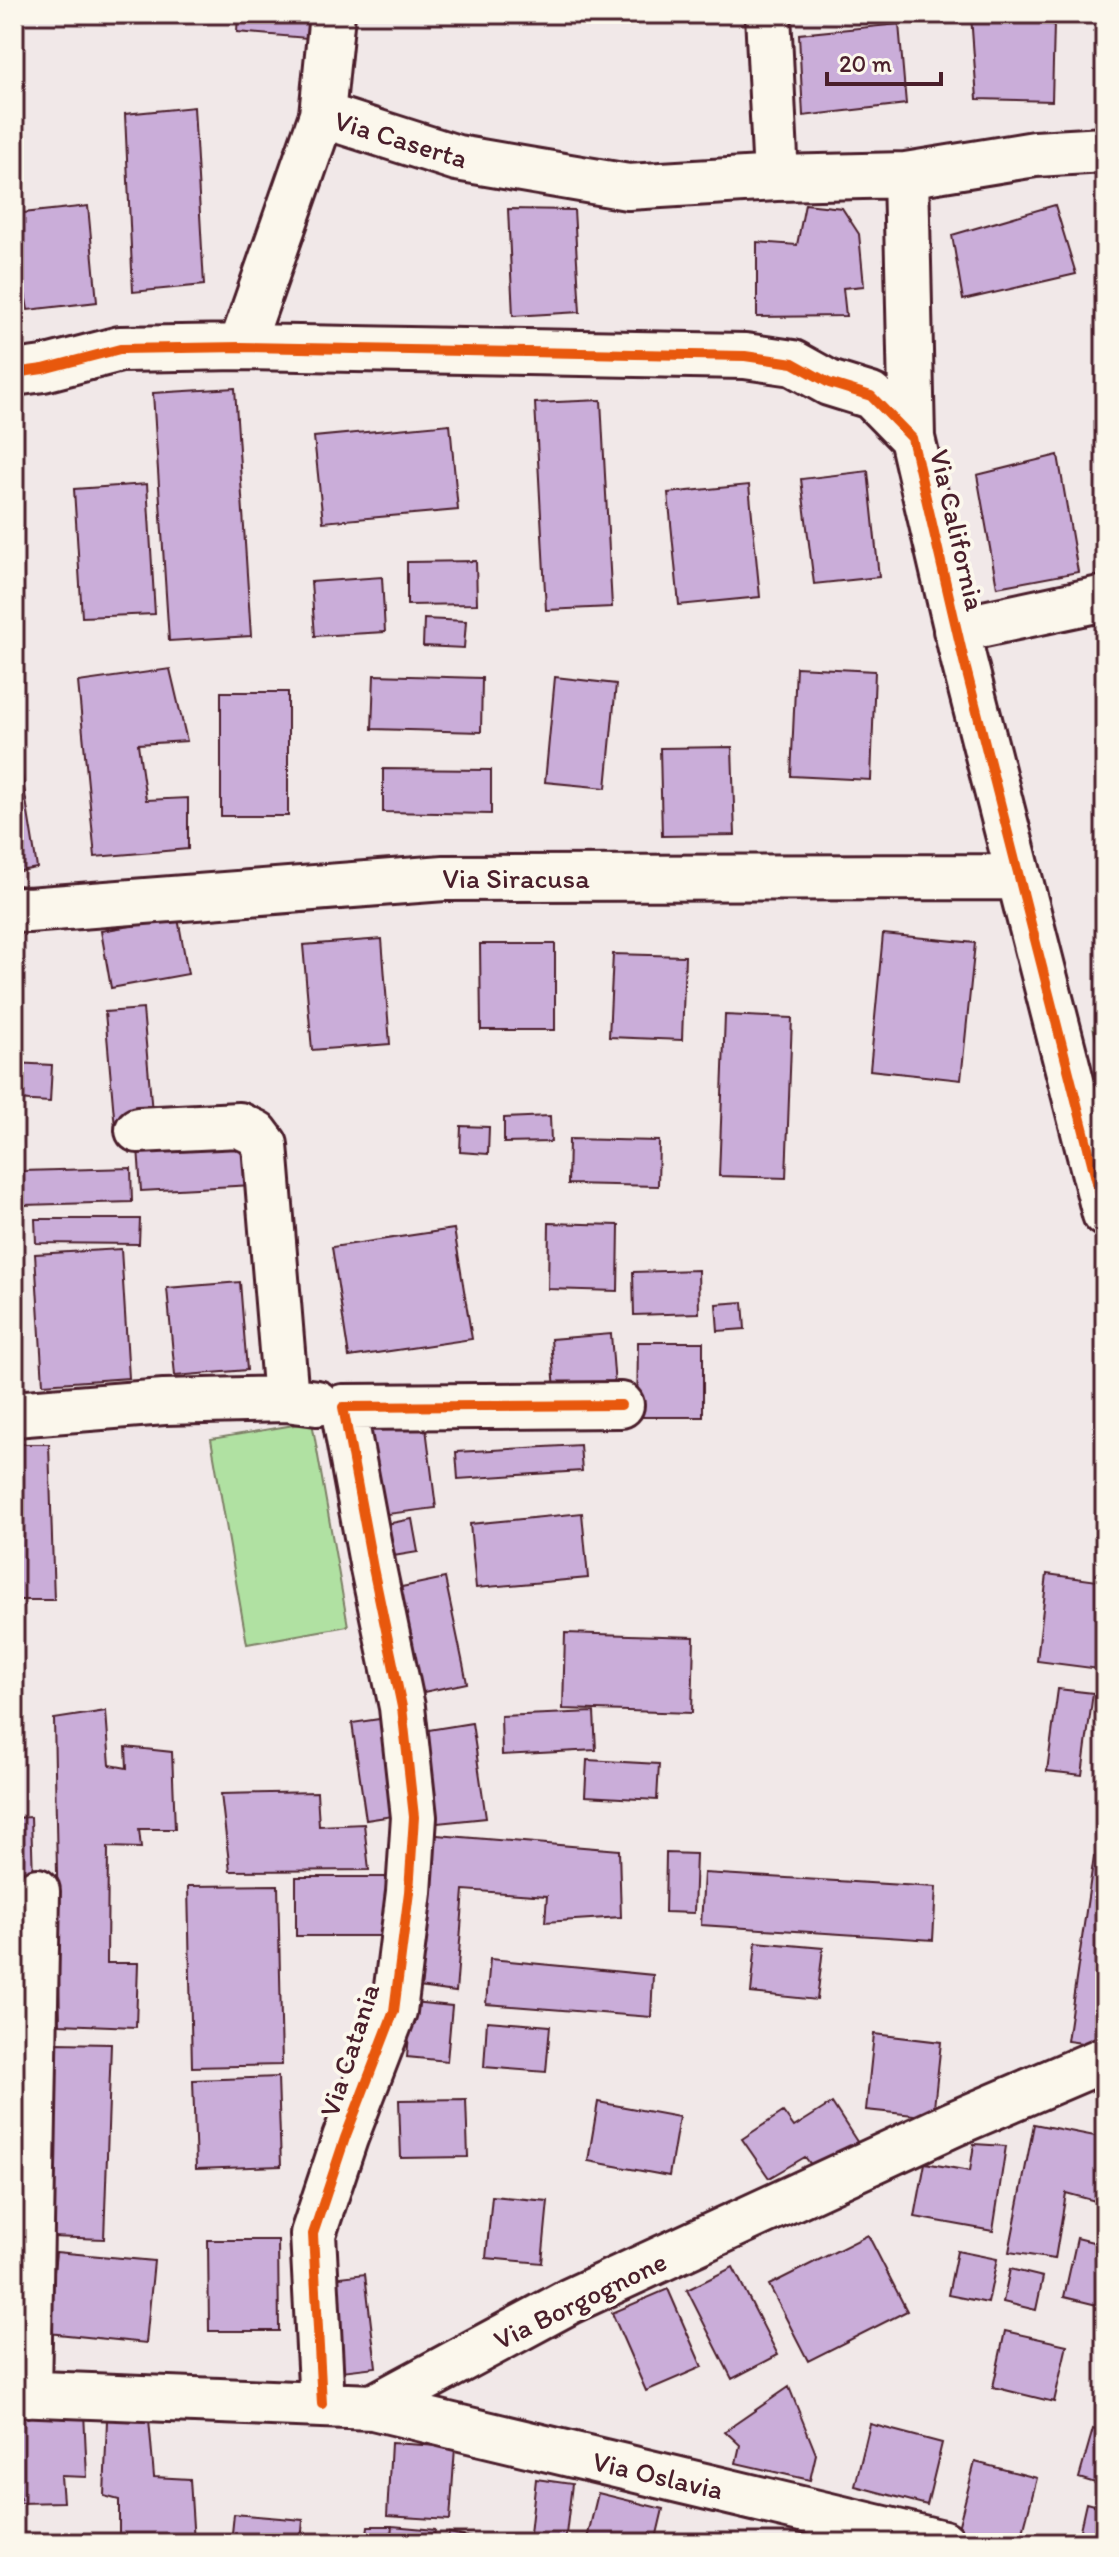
<svg xmlns="http://www.w3.org/2000/svg" width="1119" height="2557" viewBox="0 0 1119 2557" font-family="Itim,sans-serif">
	<style>
		.green { fill: #b0e1a2; stroke: #7d8066; stroke-width: 2 }
		.building { fill: #caadd9; stroke: #4a1f2b; stroke-width: 2 }
		.lines { fill: none; stroke-linecap: round; stroke-linejoin: round }
		.minor-casing { stroke: #4a1f2b; stroke-width: 50 }
		.minor { stroke: #fbf7ec; stroke-width: 44 }
		.cycleway-casing { stroke: #fbf7ec; stroke-width: 15 }
		.cycleway { stroke: #e8590c; stroke-width: 10 }
		.labels { text-anchor: middle; dominant-baseline: central; stroke-width: 8; stroke-linejoin: round; paint-order: stroke }
		.street-label { font-size: 28px; fill: #4a1f2b; stroke: #fbf7ec }
	</style>
	<rect width="100%" height="100%" fill="#f1e8e8"/>
	<filter id="ink" filterUnits="userSpaceOnUse"><feTurbulence type="fractalNoise" baseFrequency=".0125" numOctaves="2"/><feDisplacementMap in="SourceGraphic" scale="16" xChannelSelector="R" yChannelSelector="G"/><feConvolveMatrix kernelMatrix="1 2 1 2 8 2 1 2 1" color-interpolation-filters="sRGB"/></filter>
	<g filter="url(#ink)">
		<path class="green" d="M1105,1021V1073L1093,1026Z
			M312,1422L348,1626L247,1644L211,1439Z"/>
		<path class="building" d="M118,14H190L189,22L118,24Z
			M238,14H309L307,38L237,32Z
			M971,15L1054,24L1052,101L977,99Z
			M899,24L906,104L803,116L799,34Z
			M194,107L204,285L133,292L125,114Z
			M805,204L842,208L859,234L864,286L843,288L846,316L757,317V242L797,245Z
			M1055,205L1076,274L963,300L952,235Z
			M88,206L97,302L28,310L14,232V214Z
			M508,209L574,210L580,312L513,316Z
			M235,388L251,636L169,641L153,393Z
			M601,400L612,607L546,610L535,403Z
			M450,424L458,510L323,522L314,437Z
			M1058,455L1078,572L997,587L977,475Z
			M868,471L879,577L814,584L801,479Z
			M147,484L155,614L82,617L74,489Z
			M749,485L760,597L679,605L668,493Z
			M476,561L477,604L407,605V562Z
			M382,577L385,632L315,636L311,582Z
			M424,619L466,621L464,648L423,646Z
			M796,667L875,671L871,780L791,776Z
			M170,669L187,741L138,744L146,800L188,798V849L95,857L78,682Z
			M374,675L482,678L481,732L372,729Z
			M555,677L616,684L606,788L545,782Z
			M221,692H288V816H221Z
			M17,744L37,868L14,872V745Z
			M732,747L735,835L662,836L660,748Z
			M383,769L491,770V814L383,812Z
			M178,918L188,974L111,988L101,931Z
			M883,934L975,943L961,1080L870,1070Z
			M382,939L390,1044L312,1050L303,945Z
			M480,944H555V1030H481Z
			M613,954L685,956L682,1040L609,1037Z
			M143,1009L153,1124L115,1128L105,1012Z
			M725,1015L792,1018L786,1178L719,1176Z
			M14,1063L52,1065L50,1102L14,1100Z
			M550,1116L551,1142L504,1143V1118Z
			M461,1126L489,1127L488,1154L460,1152Z
			M569,1139L659,1141L658,1186L568,1184Z
			M250,1141L253,1185L141,1191L138,1147Z
			M131,1168L132,1202L23,1205L22,1171Z
			M35,1219H140L139,1244L36,1243Z
			M549,1223L619,1225L618,1291L548,1289Z
			M454,1229L472,1339L349,1357L332,1247Z
			M121,1249L129,1378L43,1384L35,1254Z
			M698,1270L699,1313L634,1315L633,1272Z
			M240,1282L247,1370L175,1376L167,1288Z
			M743,1302L745,1329L718,1331L716,1304Z
			M14,1311L16,1386H14Z
			M611,1334L615,1386L555,1390L551,1339Z
			M638,1342H703V1417H637Z
			M425,1420L436,1508L380,1515L369,1427Z
			M14,1444H49L54,1600H17Z
			M580,1445L582,1471L458,1479L456,1452Z
			M582,1513L588,1578L476,1588L470,1524Z
			M412,1519L418,1552L381,1558L376,1526Z
			M1047,1574L1105,1582V1619L1099,1669L1037,1661Z
			M445,1578L467,1683L414,1694L392,1589Z
			M565,1633L694,1637L692,1713L563,1709Z
			M1058,1689L1093,1693L1082,1775L1047,1771Z
			M106,1711L110,1765L127,1768L126,1747L172,1752L175,1829H139L141,1848L108,1847L107,1963H138L136,2027L60,2024L54,1719Z
			M594,1712L596,1750L502,1755L501,1716Z
			M393,1717L406,1814L366,1820L352,1723Z
			M472,1723L486,1818L428,1824L416,1732Z
			M587,1760L659,1764L657,1800L585,1796Z
			M317,1792L319,1826L364,1824L369,1870L230,1871L221,1794Z
			M31,1817L33,1878L14,1879V1818Z
			M425,1834L619,1850L621,1917L545,1922L547,1896L464,1890L456,1992L410,1986Z
			M666,1853L696,1854L694,1913L665,1912Z
			M1094,1856L1105,1857V2046L1067,2041Z
			M704,1873L936,1887L933,1940L701,1925Z
			M296,1877H397L396,1936H296Z
			M278,1885L282,2065L192,2067L188,1886Z
			M756,1942L823,1948L817,2000L751,1993Z
			M490,1959L653,1975L651,2017L486,2004Z
			M412,2002L452,2006L447,2061L407,2057Z
			M487,2021L550,2026L546,2072L484,2067Z
			M874,2034L941,2042L933,2117L866,2110Z
			M57,2043L111,2044L104,2239L51,2237Z
			M278,2077L281,2166L196,2169L193,2080Z
			M466,2099L468,2157L401,2158L399,2100Z
			M598,2102L679,2117L669,2176L588,2161Z
			M832,2103L865,2154L820,2176L805,2157L769,2178L742,2139L783,2112L794,2127Z
			M1034,2124L1105,2138V2172L1099,2202L1066,2193L1055,2259L1009,2252Z
			M974,2144L1006,2146L993,2231L915,2217L925,2163L970,2171Z
			M492,2196L548,2201L542,2263L486,2258Z
			M868,2235L907,2311L808,2361L769,2285Z
			M1077,2238L1105,2245V2268L1097,2305L1064,2297Z
			M208,2240H278L279,2331H209Z
			M957,2251L997,2259L988,2303L948,2295Z
			M56,2252L154,2261L146,2343L48,2333Z
			M733,2267L778,2355L732,2379L687,2290Z
			M1010,2269L1043,2277L1036,2310L1003,2302Z
			M365,2274L376,2367L334,2372L323,2279Z
			M668,2289L702,2367L646,2391L612,2313Z
			M1005,2331L1067,2345L1054,2402L993,2387Z
			M789,2387L816,2454L810,2480L736,2463L740,2445L725,2431Z
			M84,2412L87,2477L61,2476L63,2502L20,2503L16,2416Z
			M149,2419L154,2477L190,2479L194,2543H119V2500L104,2496L107,2420Z
			M870,2424L942,2443L927,2505L855,2486Z
			M1093,2429L1105,2433V2486L1079,2478Z
			M391,2443L455,2447L450,2520L387,2516Z
			M975,2462L1037,2478L1020,2543H999L957,2532Z
			M536,2479L572,2484L565,2543H529Z
			M598,2493L663,2509L655,2543H586Z
			M1086,2503L1105,2508V2543H1077Z
			M234,2514L303,2520L301,2543H231Z
			M368,2526H392L390,2543H366Z
			M392,2526L435,2530L433,2543H390Z
			M449,2533L498,2543H447Z"/>
		<g class="lines">
			<g class="minor-casing">
				<path id="minor" d="M768,14L776,178
					M322,115L457,158L628,187L776,178L906,175L1035,154L1105,150
					M906,175L912,438
					M241,347L322,115L332,14
					M14,373L43,369L120,349L241,347L745,356L793,363L829,383L871,396L912,438L964,661L1105,1214
					M956,630L1105,598
					M14,909L28,910L444,878L1019,877
					M138,1130L239,1125L256,1133L265,1145L286,1399
					M14,1414L164,1402L286,1399L317,1403
					M14,2393L373,2407L943,2543
					M28,2394L37,1891
					M322,2404L313,2234L345,2138L394,2011L409,1892L414,1817L402,1707L373,1568L343,1407L621,1405
					M373,2407L570,2301L953,2124L1105,2059"/>
			</g>
			<use href="#minor" class="minor"/>
			<g class="cycleway-casing">
				<path id="cycleway" d="M14,373L43,369L120,349L241,347L745,356L793,363L829,383L871,396L912,438L964,661L1105,1214
					M322,2404L313,2234L345,2138L394,2011L409,1892L414,1817L402,1707L373,1568L343,1407L621,1405"/>
			</g>
			<use href="#cycleway" class="cycleway"/>
		</g>
	</g>
	<g class="labels">
		<g class="street-label">
			<text transform="translate(401 139) rotate(17)">Via Caserta</text>
			<text transform="translate(958 530) rotate(77)">Via California</text>
			<text x="516" y="878">Via Siracusa</text>
			<text transform="translate(349 2050) rotate(-72)">Via Catania</text>
			<text transform="translate(580 2300) rotate(-26)">Via Borgognone</text>
			<text transform="translate(658 2475) rotate(13)">Via Oslavia</text>
		</g>
	</g>
	<rect width="1119" height="2557" fill="none" stroke="#fbf7ec" stroke-width="48"/>
	<rect x="24" y="24" width="1071" height="2509" fill="none" stroke="#4a1f2b" stroke-width="3" filter="url(#ink)"/>
	<path d="M827 72v12h114v-12" fill="none" stroke="#4a1f2b" stroke-width="4"/>
	<text x="839" y="72" font-size="24" fill="#4a1f2b" stroke="#fbf7ec" stroke-width="6" paint-order="stroke">20 m</text>
</svg>
